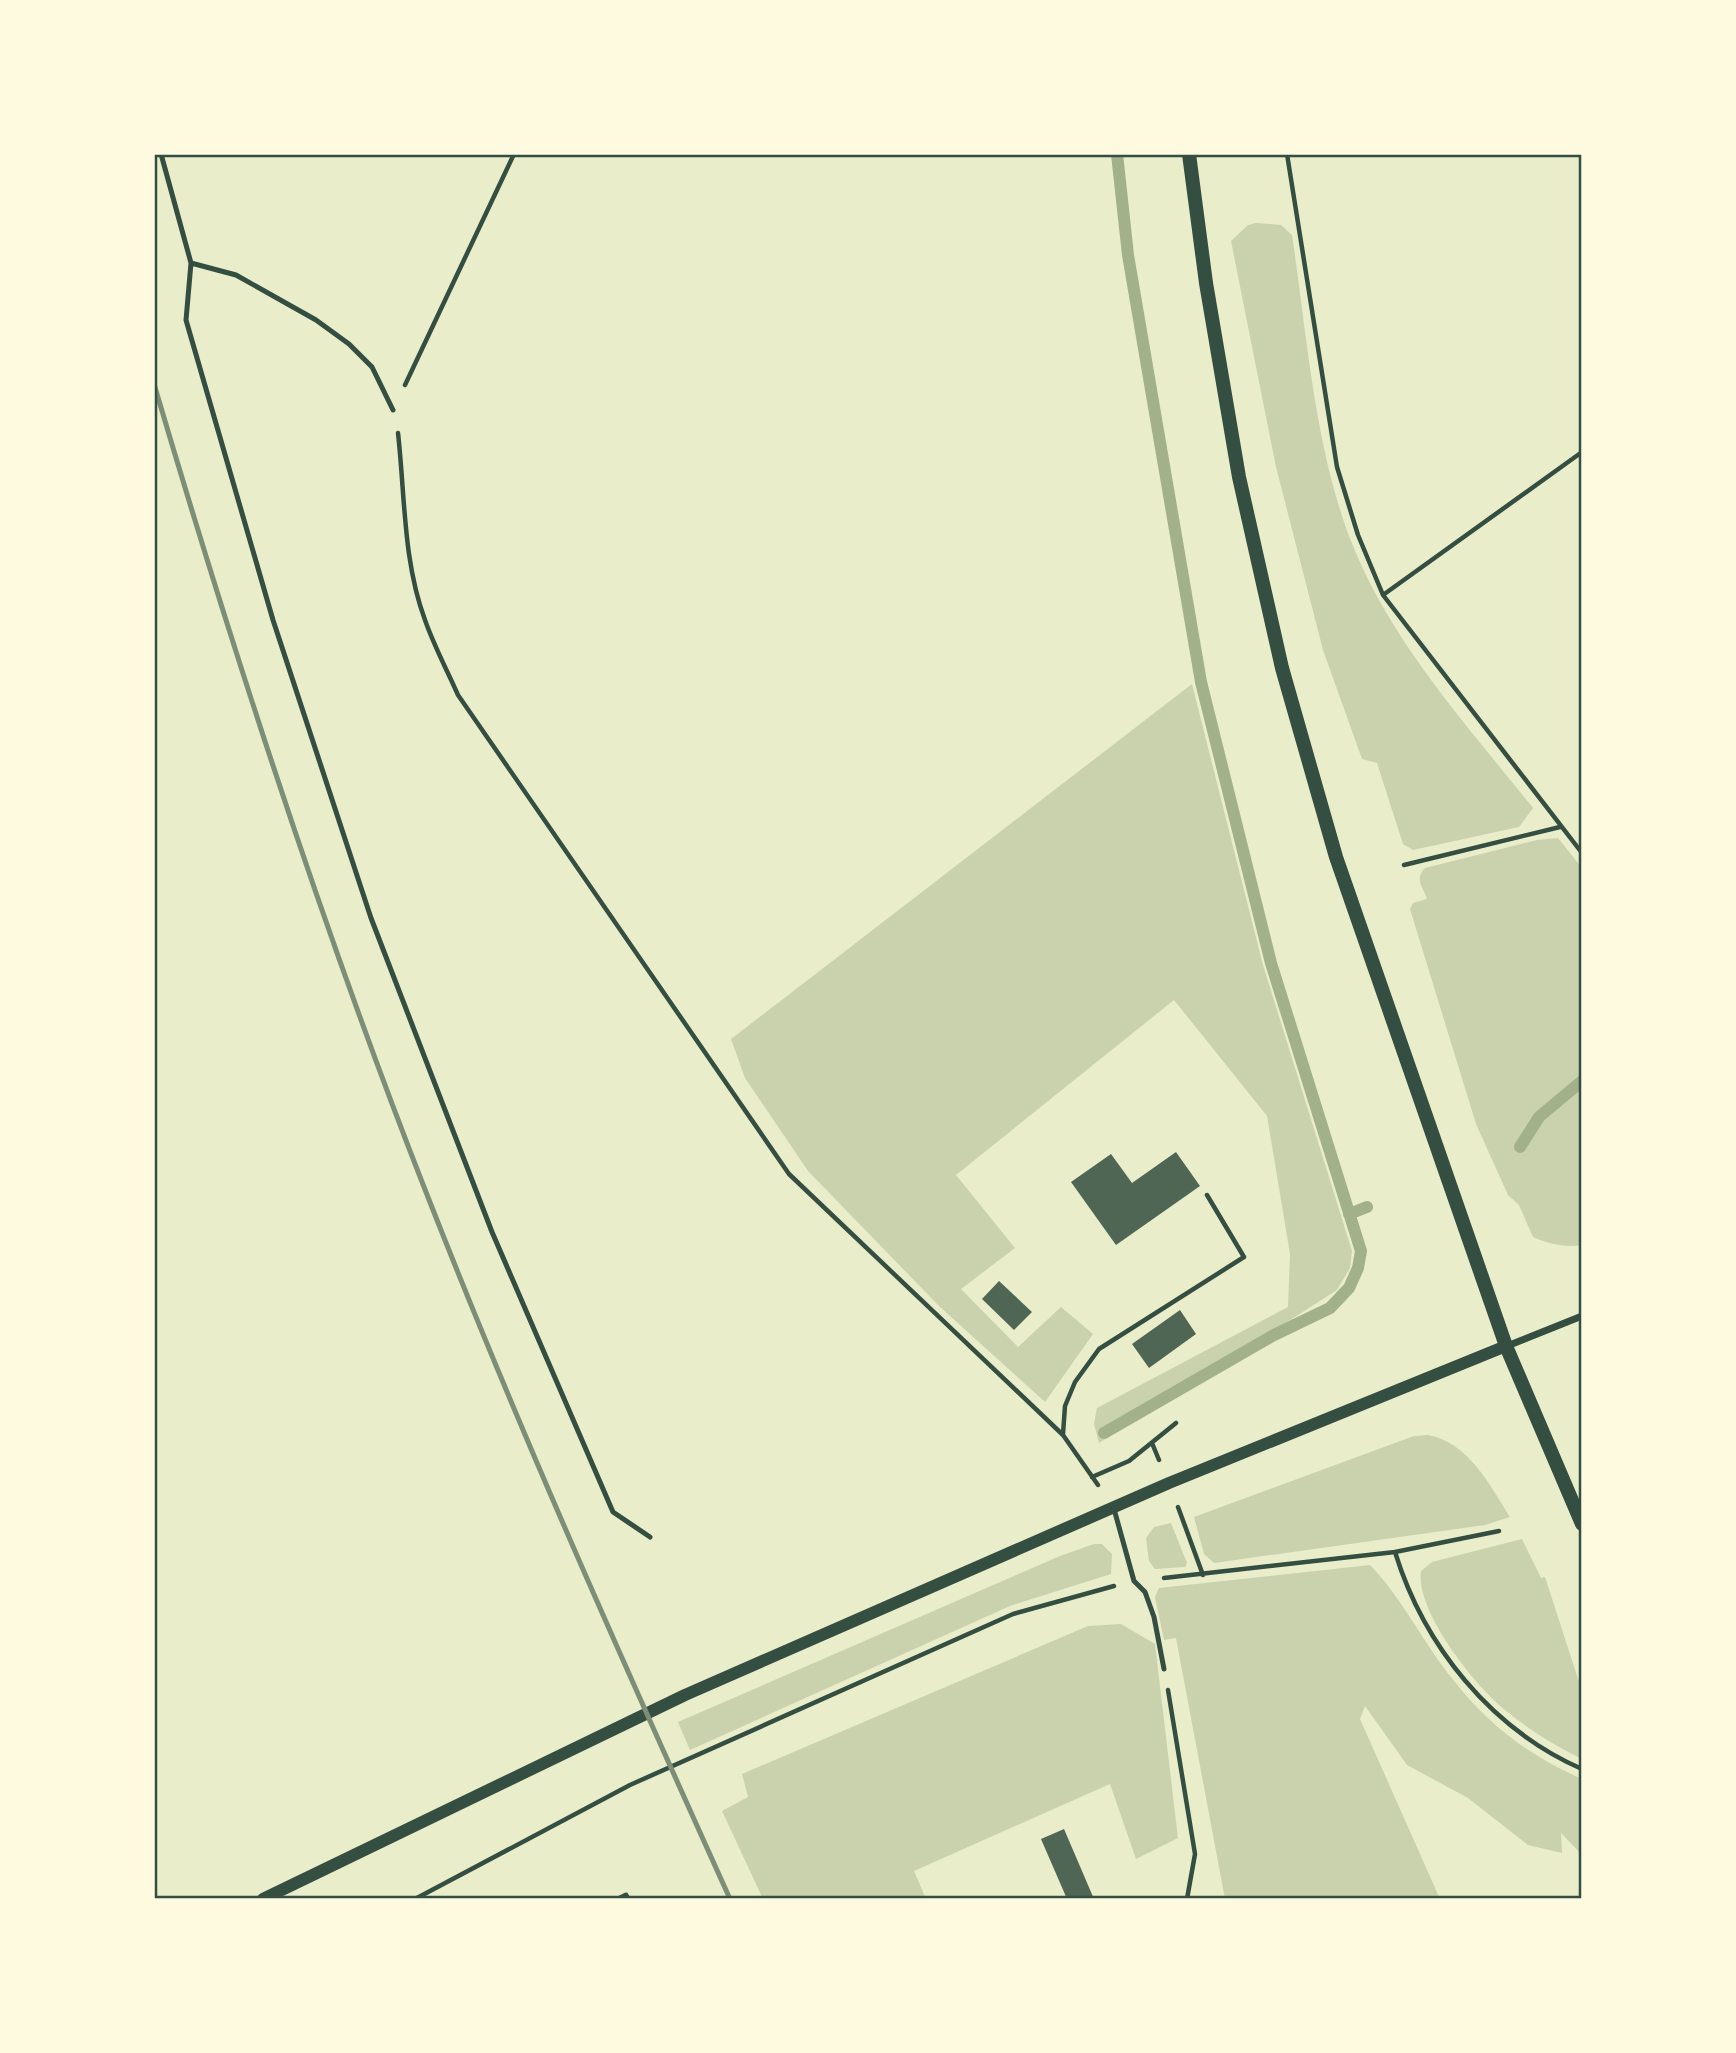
<svg xmlns="http://www.w3.org/2000/svg" width="1736" height="2053" viewBox="0 0 1736 2053" font-family="'Golos Text',sans-serif">
	<style>
		.green { fill: #cad2ad }
		.lines { fill: none; stroke-linecap: round; stroke-linejoin: round }
		.stream { stroke: #a3b18a; stroke-width: 12 }
		.building { fill: #4f6655 }
		.path { stroke: #344e41; stroke-width: 4.5 }
		.service { stroke: #344e41; stroke-width: 5 }
		.minor { stroke: #344e41; stroke-width: 7 }
		.tertiary { stroke: #344e41; stroke-width: 12 }
		.secondary { stroke: #344e41; stroke-width: 14 }
		.rail { stroke: #7c8e77; stroke-width: 5 }
		.neatline { fill: none; stroke: #344e41; stroke-width: 2.5 }
	</style>
	<rect width="100%" height="100%" fill="#e9edc9"/>
	<path class="green" d="M1256,223L1281,225L1292,235C1307,335 1314,441 1349,536C1388,639 1466,724 1533,808L1519,827L1413,850L1403,844L1377,763L1362,759L1323,650L1276,467L1231,241L1248,225Z
		M1192,684L1263,965L1352,1251L1350,1268L1337,1290L1099,1443L1094,1424L1097,1408L1288,1307L1290,1254L1267,1116L1174,1000L956,1175L1015,1248L961,1289L1018,1347L1061,1307L1093,1334L1045,1402L939,1306L808,1171L745,1078L731,1039Z
		M1558,838L1582,868V1245C1565,1248 1549,1244 1533,1237L1519,1205L1508,1195L1476,1124L1410,909L1413,903L1427,899C1423,887 1414,879 1425,868L1537,840Z
		M1428,1435C1468,1442 1490,1485 1510,1517L1485,1525L1214,1563L1204,1554L1194,1517L1414,1436Z
		M1171,1523L1187,1563L1185,1567L1155,1569L1149,1561L1146,1538L1154,1527Z
		M1522,1539L1541,1578L1545,1577L1582,1691V1759C1554,1745 1529,1730 1505,1710C1475,1686 1415,1611 1421,1571L1432,1562Z
		M1094,1544H1102L1112,1554L1111,1574L1010,1606L690,1750L678,1722L1060,1556Z
		M1370,1565C1404,1600 1424,1645 1455,1682C1488,1725 1533,1758 1582,1779V1855L1561,1833L1562,1853L1528,1845L1468,1798L1407,1765L1365,1706L1360,1719L1440,1899H1225L1176,1638L1164,1640L1155,1597L1159,1588Z
		M1121,1624L1155,1644L1178,1838L1136,1859L1110,1784L914,1871L926,1899H763L722,1811L748,1797L742,1774L1088,1626Z"/>
	<g class="lines">
		<path class="stream" d="M1520,1147L1539,1117L1582,1081
			M1349,1214L1367,1207
			M1104,1433L1274,1335L1330,1308L1349,1288L1358,1268L1361,1251L1271,963L1201,682L1128,255L1117,154"/>
	</g>
	<path class="building" d="M1176,1152L1200,1186L1116,1245L1071,1182L1111,1154L1132,1183Z
		M999,1281L1032,1312L1014,1330L982,1299Z
		M1180,1310L1196,1334L1149,1368L1132,1344Z
		M1064,1829L1094,1899H1067L1041,1839Z"/>
	<g class="lines">
		<path class="path" d="M1287,154L1337,467L1358,535L1383,595L1582,853
			M405,385L514,154
			M398,433C405,495 403,561 425,620C434,646 447,670 458,695L789,1174L1063,1435L1098,1485
			M1383,595L1582,452
			M1404,865L1560,827
			M1063,1434L1065,1406L1075,1382L1099,1349L1244,1257L1207,1195
			M1152,1443L1159,1460
			M1092,1477L1129,1461L1176,1423
			M1178,1507L1203,1575
			M1395,1552C1424,1646 1491,1729 1582,1769
			M1164,1578L1395,1552L1499,1531
			M1168,1690L1195,1854L1187,1899
			M415,1899L630,1785L1013,1614L1114,1586"/>
		<path class="service" d="M161,154L191,263L186,320L273,620L371,918L492,1232L613,1512L650,1537
			M191,263L236,275L316,320L349,344L372,367L393,410
			M1114,1509L1134,1581L1145,1592L1154,1617L1164,1669
			M618,1899L626,1895L628,1899"/>
		<path class="minor" d="M1507,1346L1582,1316"/>
		<path class="tertiary" d="M263,1899L685,1695L1169,1483L1506,1346"/>
		<path class="secondary" d="M1189,154L1206,283L1239,477L1282,668L1336,857L1506,1346L1582,1524"/>
		<path class="rail" d="M154,384C234,655 321,924 424,1187C518,1428 624,1664 730,1899"/>
	</g>
	<rect width="1736" height="2053" fill="none" stroke="#fefae0" stroke-width="312"/>
	<rect x="156" y="156" width="1424" height="1741" class="neatline"/>
</svg>
